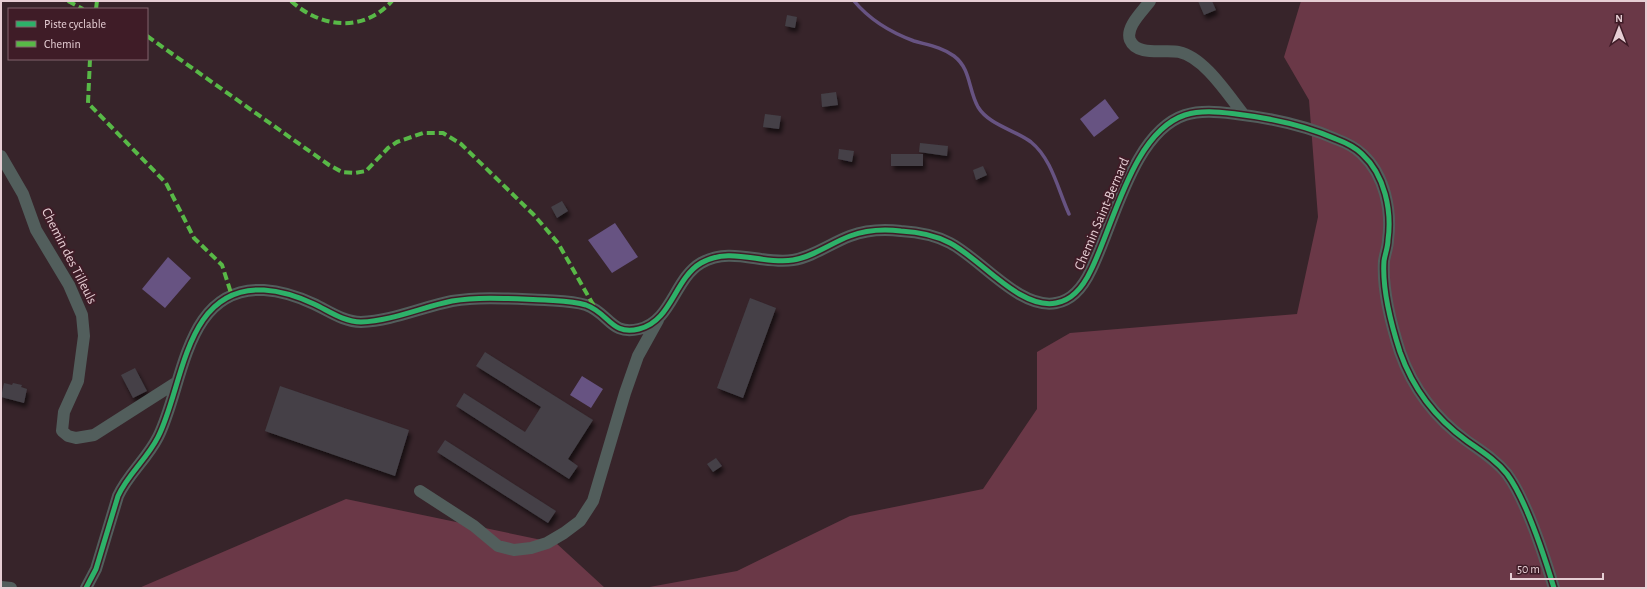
<svg xmlns="http://www.w3.org/2000/svg" width="1647" height="589" viewBox="0 0 1647 589" font-family="'Alegreya Sans',sans-serif">
	<style>
		.green { fill: #6a3847 }
		.water { fill: #675382 }
		.lines { fill: none; stroke-linecap: round; stroke-linejoin: round }
		.stream { stroke: #675382; stroke-width: 3.5 }
		.building { fill: #444047; filter: url(#shadow) }
		.minor { stroke: #525e5c; stroke-width: 12 }
		.quiet { stroke: #58b947; stroke-width: 4; stroke-dasharray: 8 4; stroke-linecap: butt }
		.cycleway-casing { stroke: #3f1c27; stroke-width: 8 }
		.cycleway { stroke: #2db169; stroke-width: 5 }
		.labels { text-anchor: middle; dominant-baseline: central; stroke-width: 4; stroke-linejoin: round; paint-order: stroke }
		.street-label { font-size: 14px; fill: #e6ced4; stroke: #3f1c27 }
	</style>
	<defs>
		<filter id="shadow"><feDropShadow dx="2.5" dy="4.5" stdDeviation="2" flood-color="#0009"/></filter>
	</defs>
	<rect width="100%" height="100%" fill="#37242a"/>
	<path class="green" d="M1301,1H1646V588H644L737,571L850,516L983,489L1037,409V352L1070,333L1297,314L1318,217L1309,100L1284,57Z
		M346,499L556,543L605,588H139Z"/>
	<path class="water" d="M1105,99L1119,118L1094,137L1080,119Z
		M615,223L638,257L612,273L588,240Z
		M168,257L191,278L165,308L142,289Z
		M582,376L603,389L591,408L570,395Z"/>
	<g class="lines">
		<path class="stream" d="M854,1C869,19 892,33 914,41C928,45 942,47 954,56C971,69 968,89 978,107C989,125 1015,130 1031,142C1052,159 1058,190 1069,214"/>
	</g>
	<path class="building" d="M1198,1H1212L1216,10L1204,15Z
		M787,15L797,17L795,28L785,26Z
		M836,92L838,105L822,107L821,94Z
		M765,114L781,116L779,129L763,127Z
		M920,143L948,146L947,156L919,152Z
		M839,149L854,151L852,162L838,159Z
		M891,154H923V166H891Z
		M983,166L987,175L976,180L973,170Z
		M562,201L568,211L557,218L551,207Z
		M750,298L776,308L743,398L717,388Z
		M485,352L593,420L568,459L578,466L569,479L456,406L464,393L525,432L541,407L476,366Z
		M135,368L147,391L133,398L121,375Z
		M4,383L12,385L13,383L22,385L21,387L27,389L24,403L1,397Z
		M280,386L409,430L395,476L265,431Z
		M445,440L556,511L548,523L437,452Z
		M716,458L722,466L713,472L707,464Z"/>
	<g class="lines">
		<path class="minor" d="M1150,1C1143,11 1125,27 1130,40C1137,57 1165,49 1179,52C1204,57 1228,95 1244,115
			M1,156L23,194L36,230L69,285L82,315L84,336L78,381L64,412L62,431L68,436L76,438L94,435L177,382
			M420,491L474,526L498,546L514,550L531,548L547,543L564,533L580,521L593,501L625,393L638,356L658,320
			M1,587L11,588
			M86,588L96,569L118,496C128,474 147,459 158,437C184,386 184,286 264,290C281,291 299,297 314,304C329,311 344,322 361,322C392,321 422,307 452,301C482,296 515,299 545,300C559,301 573,301 586,305C609,313 611,336 639,329C672,321 674,279 701,263C731,246 762,265 793,260C813,257 831,243 850,236C866,230 884,229 901,231C919,232 935,235 950,243C981,259 1020,310 1056,303C1074,300 1084,285 1091,270C1114,224 1133,132 1185,115C1202,110 1218,112 1236,114C1270,118 1304,125 1336,139C1344,142 1356,148 1362,154C1385,175 1392,211 1388,240C1388,247 1385,254 1384,261C1382,290 1391,324 1400,352C1413,389 1435,418 1467,441C1481,451 1496,460 1507,474C1527,501 1544,555 1554,588"/>
		<path class="quiet" d="M68,1L83,9
			M291,1C321,28 363,33 392,1
			M96,9L97,1
			M147,36L329,165L342,172L355,173L366,171L388,148L397,142L423,133H443L461,144L534,215L558,243L595,308
			M90,59L88,103L166,183L194,238L222,265L232,296"/>
		<g class="cycleway-casing">
			<path id="cycleway" d="M86,588L96,569L118,496C128,474 147,459 158,437C184,386 184,286 264,290C281,291 299,297 314,304C329,311 344,322 361,322C392,321 422,307 452,301C482,296 515,299 545,300C559,301 573,301 586,305C609,313 611,336 639,329C672,321 674,279 701,263C731,246 762,265 793,260C813,257 831,243 850,236C866,230 884,229 901,231C919,232 935,235 950,243C981,259 1020,310 1056,303C1074,300 1084,285 1091,270C1114,224 1133,132 1185,115C1202,110 1218,112 1236,114C1270,118 1304,125 1336,139C1344,142 1356,148 1362,154C1385,175 1392,211 1388,240C1388,247 1385,254 1384,261C1382,290 1391,324 1400,352C1413,389 1435,418 1467,441C1481,451 1496,460 1507,474C1527,501 1544,555 1554,588"/>
		</g>
		<use href="#cycleway" class="cycleway"/>
	</g>
	<g class="labels">
		<g class="street-label">
			<text transform="translate(1102 214) rotate(-67)">Chemin Saint-Bernard</text>
			<text transform="translate(69 256) rotate(63)">Chemin des Tilleuls</text>
		</g>
	</g>
	<rect width="1647" height="589" fill="none" stroke="#e6ced4" stroke-width="4"/>
	<rect x="8" y="8" width="140" height="52" fill="#3f1c27" stroke="#82636c"/>
	<rect x="16" y="21" width="20" height="6" fill="#2db169" stroke="#82636c"/>
	<text x="44" y="28" font-size="12" fill="#e6ced4">Piste cyclable</text>
	<rect x="16" y="41" width="20" height="6" fill="#58b947" stroke="#82636c"/>
	<text x="44" y="48" font-size="12" fill="#e6ced4">Chemin</text>
	<g transform="translate(1619 28)" stroke="#3f1c27" stroke-width="3" paint-order="stroke">
	<path d="M0-3L7 15L0 10L-7 15Z" fill="#e6ced4"/>
	<text y="-6" font-size="11" font-weight="bold" text-anchor="middle" fill="#e6ced4">N</text>
	</g>
	<path d="M1511 573v6h92v-6" fill="none" stroke="#e6ced4" stroke-width="2"/>
	<text x="1517" y="573" font-size="12" fill="#e6ced4" stroke="#3f1c27" stroke-width="3" paint-order="stroke">50 m</text>
</svg>
